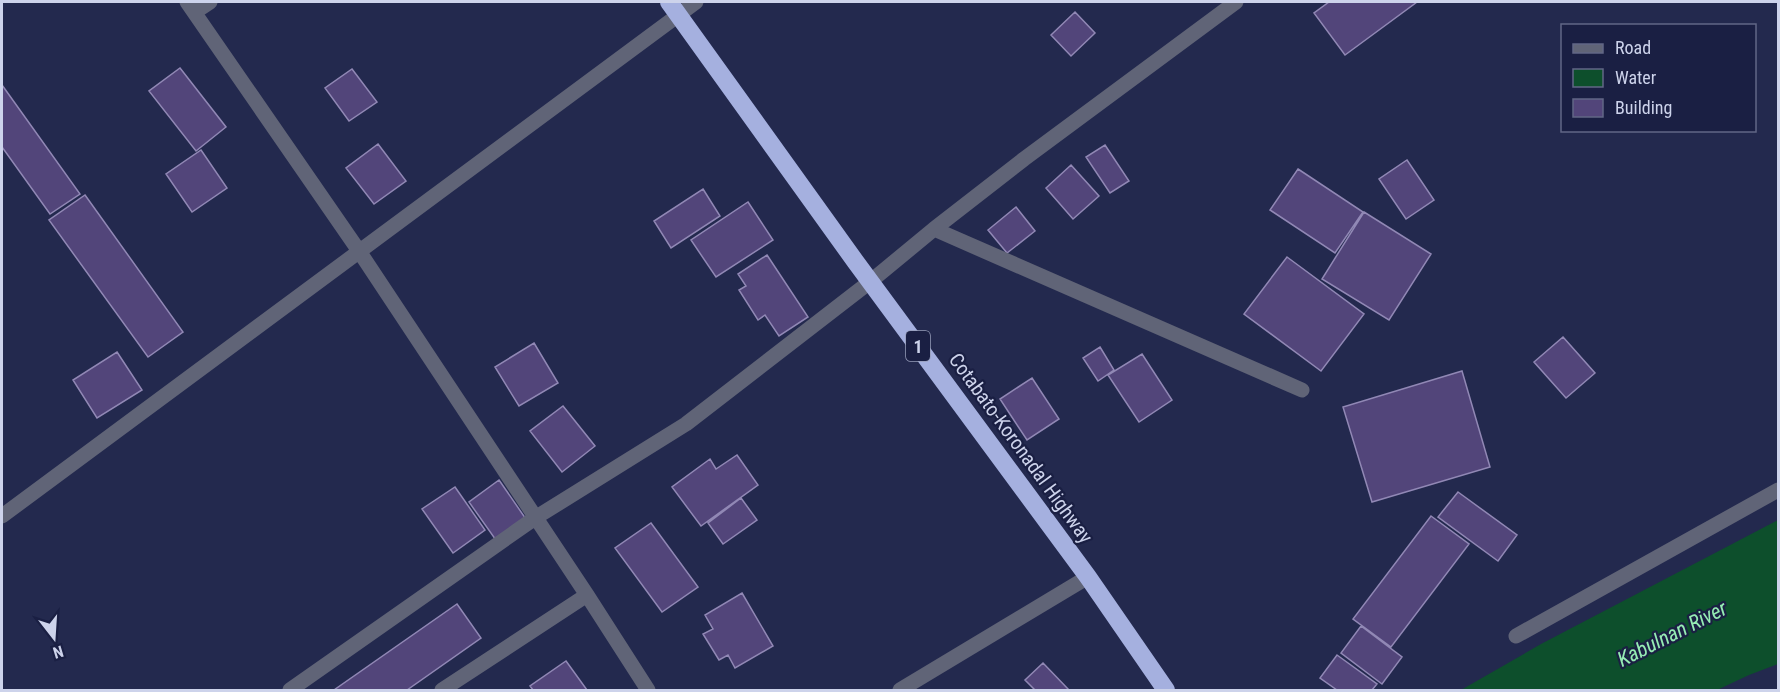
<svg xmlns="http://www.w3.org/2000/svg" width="1780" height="692" viewBox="0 0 1780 692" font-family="'Roboto Condensed',sans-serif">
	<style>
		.water { fill: #0d4f2c }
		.building { fill: #52457a; stroke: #9188b5; stroke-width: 1.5 }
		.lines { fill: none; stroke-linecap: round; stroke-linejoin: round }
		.street { stroke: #606477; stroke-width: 15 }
		.highway { stroke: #a5b0df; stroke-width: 18 }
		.labels { text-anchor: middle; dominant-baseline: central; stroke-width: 4.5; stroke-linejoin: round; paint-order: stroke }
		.shield { fill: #1a1f43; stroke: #979db9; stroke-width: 1.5 }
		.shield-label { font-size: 18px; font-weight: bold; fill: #cdd3eb }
		.street-label { font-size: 20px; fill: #cdd3eb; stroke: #1a1f43 }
		.water-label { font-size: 21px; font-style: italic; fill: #96edb4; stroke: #1a1f43 }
	</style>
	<rect width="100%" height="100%" fill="#23294e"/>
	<path class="water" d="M1778,520V664L1749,675L1717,690H1461L1541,644Z"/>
	<path class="building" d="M1329,2H1417L1345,55L1314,13Z
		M1075,12L1095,33L1071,56L1051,35Z
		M180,68L226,127L196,151L149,91Z
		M352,69L377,102L349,121L325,88Z
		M2,85L80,194L50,214L2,147Z
		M378,144L406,181L374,204L346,168Z
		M1105,145L1129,181L1110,193L1086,157Z
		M201,150L227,188L192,212L166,174Z
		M1407,160L1434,200L1406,219L1379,179Z
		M1071,165L1099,196L1073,219L1046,188Z
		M1298,169L1363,212L1335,253L1270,210Z
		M703,189L720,216L671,248L654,221Z
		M85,195L183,332L148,357L49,220Z
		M748,202L773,240L716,277L691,240Z
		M1016,207L1035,231L1007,253L988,230Z
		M1364,212L1431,254L1389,320L1322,279Z
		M767,255L808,317L779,336L765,315L758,320L739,290L746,286L738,274Z
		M1287,257L1364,314L1321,371L1244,314Z
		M1563,337L1595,373L1566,398L1534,362Z
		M534,343L558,383L519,406L495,367Z
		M1100,347L1114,370L1098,381L1083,358Z
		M117,352L142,390L97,418L73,380Z
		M1142,354L1172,400L1139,422L1108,375Z
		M1462,371L1490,467L1372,502L1343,407Z
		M1032,378L1059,419L1027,440L1000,399Z
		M563,406L595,446L562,472L530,431Z
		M737,455L758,485L701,526L672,487L710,459L716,469Z
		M499,480L528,522L498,543L469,502Z
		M455,487L485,530L453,553L422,509Z
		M1458,492L1517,535L1498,561L1438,517Z
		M741,498L757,520L723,544L708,523Z
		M1431,516L1469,544L1391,647L1353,619Z
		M651,523L698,587L662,612L615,548Z
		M742,593L773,646L735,668L728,655L719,660L703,634L713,629L705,615Z
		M457,604L481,638L407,690H334Z
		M1361,626L1402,657L1382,684L1341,653Z
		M1337,655L1377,684L1372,690H1337L1320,678Z
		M566,661L587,690H533L530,686Z
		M1043,663L1069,690H1035L1025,680Z"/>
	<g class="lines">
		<path class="street" d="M187,2L359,251L587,595L648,690
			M195,12L210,2
			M934,229L1302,390
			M2,516L696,2
			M1516,636L1778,490
			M290,690L535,518L686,424L871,281L934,229L1024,159L1236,2
			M442,690L587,595
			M900,690L1088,577"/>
		<path class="highway" d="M669,2L855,261L1088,577L1166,690"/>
	</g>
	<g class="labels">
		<rect class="shield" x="906" y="331" width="24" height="30" rx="4.5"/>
		<g class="shield-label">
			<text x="918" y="346">1</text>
		</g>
		<g class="street-label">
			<text transform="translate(1021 448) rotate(54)">Cotabato-Koronadal Highway</text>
		</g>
		<g class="water-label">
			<text transform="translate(1672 634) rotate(-27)">Kabulnan River</text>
		</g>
	</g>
	<rect width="1780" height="692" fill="none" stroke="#cdd3eb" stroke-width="6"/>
	<rect x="1561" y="24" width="195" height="108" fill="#1a1f43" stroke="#626786" stroke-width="1.5"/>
	<rect x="1573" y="44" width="30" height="9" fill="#606477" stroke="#626786" stroke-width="1.5"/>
	<text x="1615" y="54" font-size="18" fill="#cdd3eb">Road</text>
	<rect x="1573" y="69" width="30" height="18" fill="#0d4f2c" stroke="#626786" stroke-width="1.5"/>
	<text x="1615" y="84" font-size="18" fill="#cdd3eb">Water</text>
	<rect x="1573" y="99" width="30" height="18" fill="#52457a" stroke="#626786" stroke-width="1.5"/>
	<text x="1615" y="114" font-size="18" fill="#cdd3eb">Building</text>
	<g transform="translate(54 638) rotate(163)" stroke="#1a1f43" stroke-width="4.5" paint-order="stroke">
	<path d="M0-4.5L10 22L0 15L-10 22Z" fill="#cdd3eb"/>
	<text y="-9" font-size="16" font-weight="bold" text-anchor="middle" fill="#cdd3eb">N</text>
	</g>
</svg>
